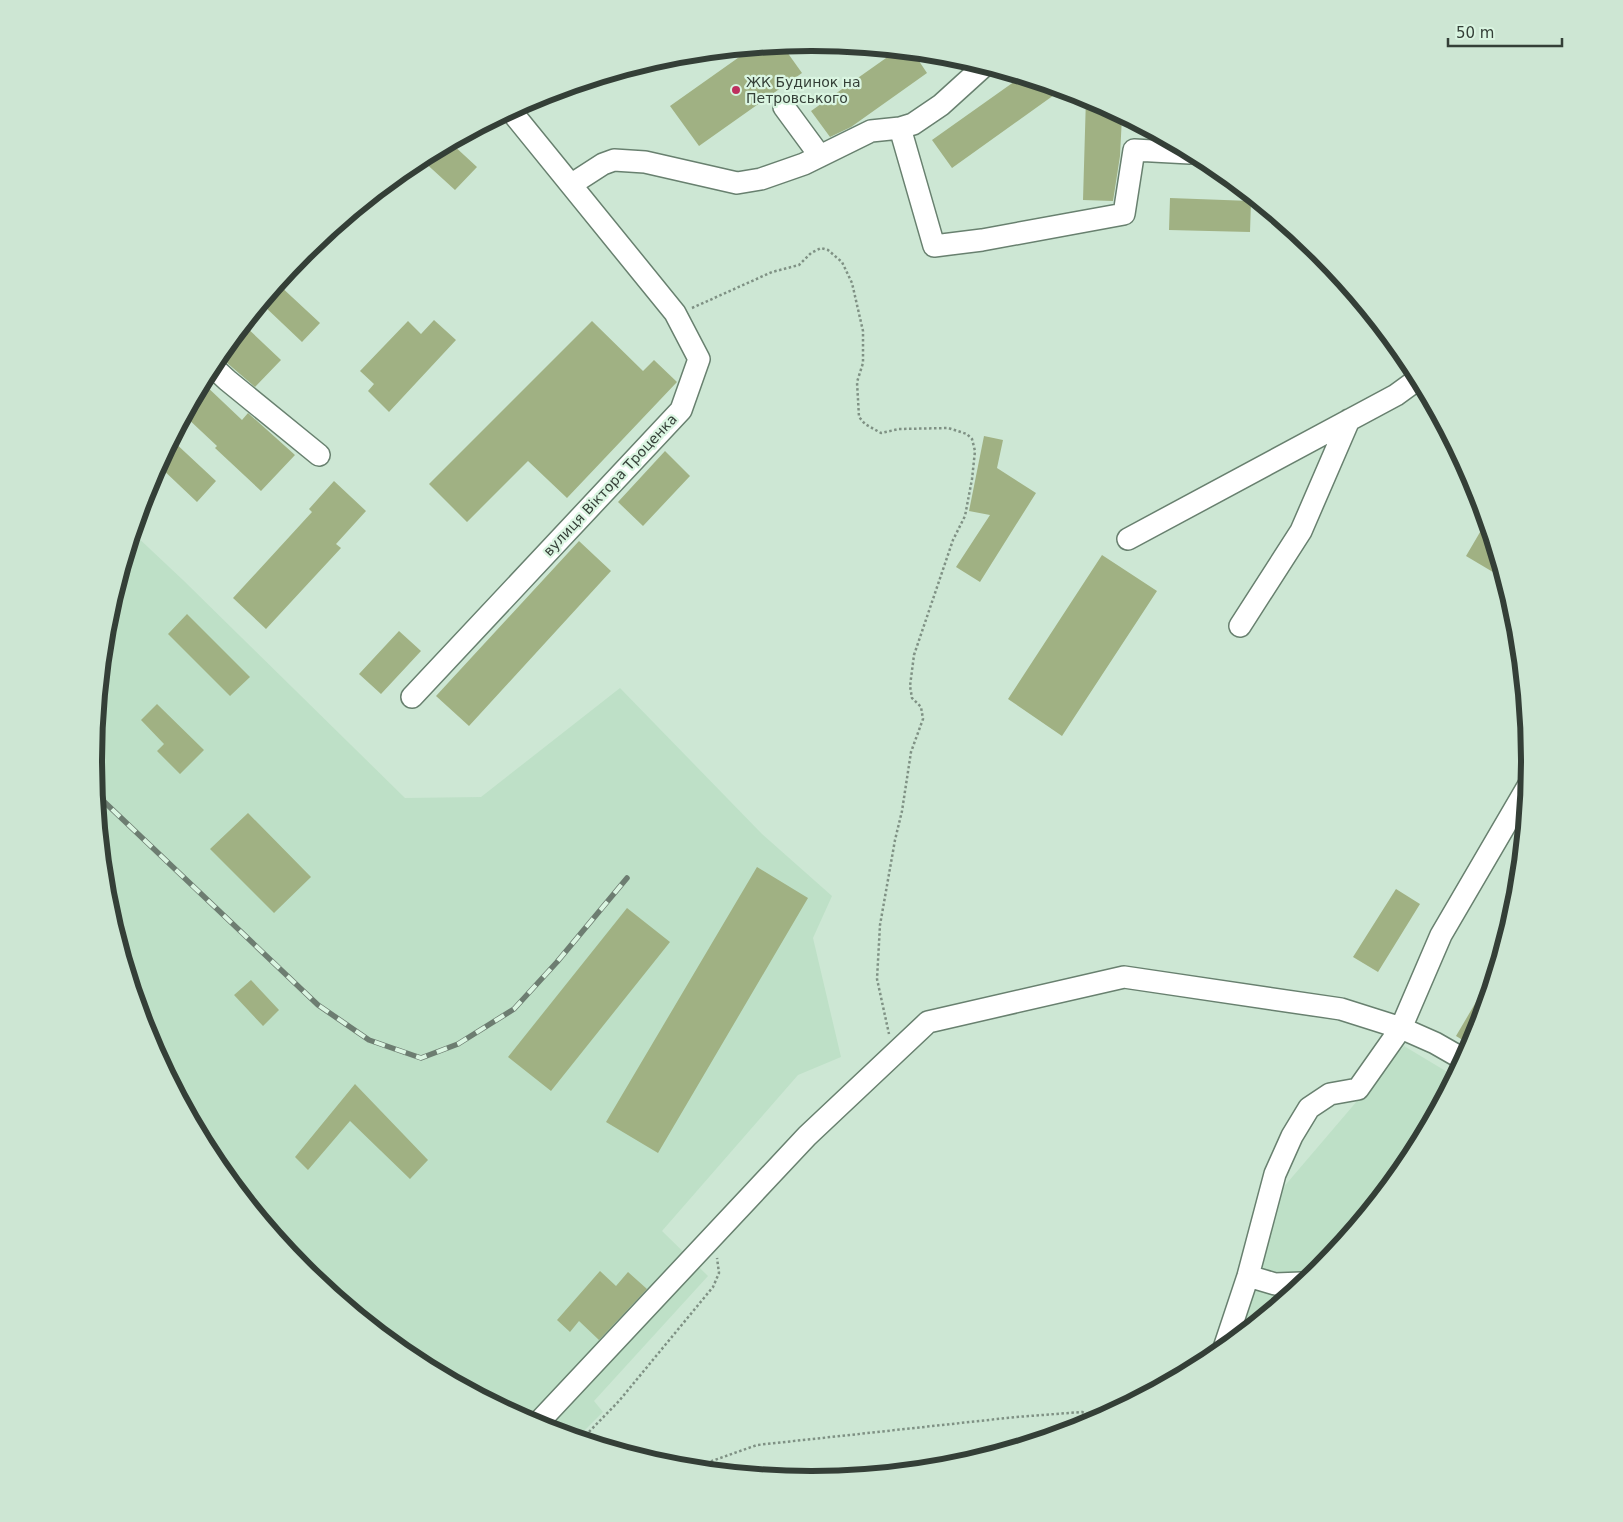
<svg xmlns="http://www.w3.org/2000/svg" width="1623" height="1522" viewBox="0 0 1623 1522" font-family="'DejaVu Sans',sans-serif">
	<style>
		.built { fill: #bee0c7 }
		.building { fill: #a0b183 }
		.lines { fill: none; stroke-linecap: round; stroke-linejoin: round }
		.minor-casing { stroke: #68806f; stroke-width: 24 }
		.path { stroke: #7f9184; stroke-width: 2.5; stroke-dasharray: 2.5 2.5; stroke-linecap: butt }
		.minor { stroke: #fff; stroke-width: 21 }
		.rail-casing { stroke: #6d7d71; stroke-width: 5.5 }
		.rail { stroke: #daf5e1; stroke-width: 4; stroke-dasharray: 11; stroke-linecap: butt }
		.poi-dot { fill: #be305e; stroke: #daf5e1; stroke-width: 2 }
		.labels { text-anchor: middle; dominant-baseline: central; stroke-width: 4.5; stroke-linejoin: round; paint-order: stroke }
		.poi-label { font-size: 14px; fill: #343f37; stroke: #daf5e1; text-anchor: start }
		.street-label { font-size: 14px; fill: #343f37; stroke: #daf5e1 }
		.rim { fill: none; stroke: #343f37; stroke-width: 6 }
	</style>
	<rect width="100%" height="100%" fill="#cde7d4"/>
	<path class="built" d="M133,533L184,581L405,798L481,797L620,688L762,834L832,896L813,938L841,1057L798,1075L662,1231L708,1276L594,1401L603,1412L578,1437L536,1425L412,1358L303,1269L214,1160L148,1036L107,901L93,761L107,621Z
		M1404,1046L1454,1076L1409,1160L1319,1269L1234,1339L1276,1196Z"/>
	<path class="building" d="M782,45L802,73L699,146L670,106L752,48Z
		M896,51L913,52L927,73L851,127L830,137L811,111Z
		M1021,77L1061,90L952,168L932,140Z
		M1086,97L1122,116L1120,156L1113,201L1083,200Z
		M451,143L477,167L455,190L421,159Z
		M1170,198L1251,201L1250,232L1169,230Z
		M278,284L320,323L302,342L262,304Z
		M434,320L456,340L389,412L368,391L374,384L360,371L408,321L421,334Z
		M592,321L643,371L654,360L677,382L567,498L528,461L467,522L429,484Z
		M244,325L281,360L255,387L219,356Z
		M203,383L242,420L248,413L295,455L261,491L215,448L217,446L185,416Z
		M984,436L1003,440L997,468L1036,493L980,582L956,567L990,515L969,511Z
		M172,440L216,481L197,502L159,466Z
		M665,451L690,476L643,526L618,502Z
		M334,481L366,511L336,544L341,548L266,629L233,598L312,512L309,509Z
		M1486,522L1503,578L1466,556Z
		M579,541L611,571L469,726L436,696Z
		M1102,555L1157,591L1062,736L1008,699Z
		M187,614L250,677L230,696L168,634Z
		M399,631L421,651L381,694L359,674Z
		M157,704L204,750L180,774L157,751L164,744L141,720Z
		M248,813L311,877L274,913L210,849Z
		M757,867L808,898L658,1153L606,1122Z
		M1396,889L1420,904L1378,972L1353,957Z
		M627,908L670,942L551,1091L508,1057Z
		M251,980L279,1010L263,1026L234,995Z
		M1486,985L1490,987L1475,1036L1471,1045L1456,1036Z
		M355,1084L428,1160L410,1179L350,1121L308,1170L295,1157Z
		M600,1271L616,1286L628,1272L647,1289L599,1340L579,1321L570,1332L557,1320Z"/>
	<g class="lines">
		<g class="minor-casing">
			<path id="minor" d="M784,107L820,156
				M900,128L934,246L982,240L1124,214L1134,150L1190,153
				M572,184L603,164L614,160L645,162L737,183L761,179L804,164L871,131L900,128L913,124L941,105L984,66
				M212,366L227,380L319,455
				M1128,539L1396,395L1418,379
				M1240,626L1301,531L1349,420
				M412,697L681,410L699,359L675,313L511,111
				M1248,1276L1275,1284L1302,1283
				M1224,1348L1248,1276L1275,1174L1292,1136L1309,1108L1330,1094L1358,1089L1401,1028L1441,935L1528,786
				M536,1425L807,1136L928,1022L1124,977L1341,1009L1401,1028L1435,1043L1463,1059"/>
		</g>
		<path class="path" d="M692,308L772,272L799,265L811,253L821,248L828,250L842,262L852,283L863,331V363L857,382L859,417L865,424L881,433L899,429L948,428L967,434L972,439L975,451L972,479L965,516L953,540L914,655L910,686L912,698L921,707L923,719L911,752L902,811L895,840L880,925L877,979L889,1034
			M582,1439L619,1401L713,1287L719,1273L717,1258
			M692,1468L757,1445L1016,1417L1082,1412L1098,1419"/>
		<use href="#minor" class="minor"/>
		<g class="rail-casing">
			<path id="rail" d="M96,794L318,1005L369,1040L421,1058L458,1044L514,1009L557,962L627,878"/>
		</g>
		<use href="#rail" class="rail"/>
	</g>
	<circle class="poi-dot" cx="736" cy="90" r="5"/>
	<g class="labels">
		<g class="poi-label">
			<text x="746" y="82">ЖК Будинок на<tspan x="746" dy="16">Петровського</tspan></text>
		</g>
		<g class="street-label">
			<text transform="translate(610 485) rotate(-47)">вулиця Віктора Троценка</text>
		</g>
	</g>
	<path d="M0 0H1623V1522H0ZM811 51H812A709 709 0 0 1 1521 760V762A709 709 0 0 1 812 1471H811A709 709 0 0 1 102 762V760A709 709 0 0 1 811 51Z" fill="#cde6d3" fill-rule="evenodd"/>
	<path class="rim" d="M811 51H812A709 709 0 0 1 1521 760V762A709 709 0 0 1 812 1471H811A709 709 0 0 1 102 762V760A709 709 0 0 1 811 51Z"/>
	<path d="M1448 38v8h114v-8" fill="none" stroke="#343f37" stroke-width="2.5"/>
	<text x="1456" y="38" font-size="15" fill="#343f37" stroke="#daf5e1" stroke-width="4" paint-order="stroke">50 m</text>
</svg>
